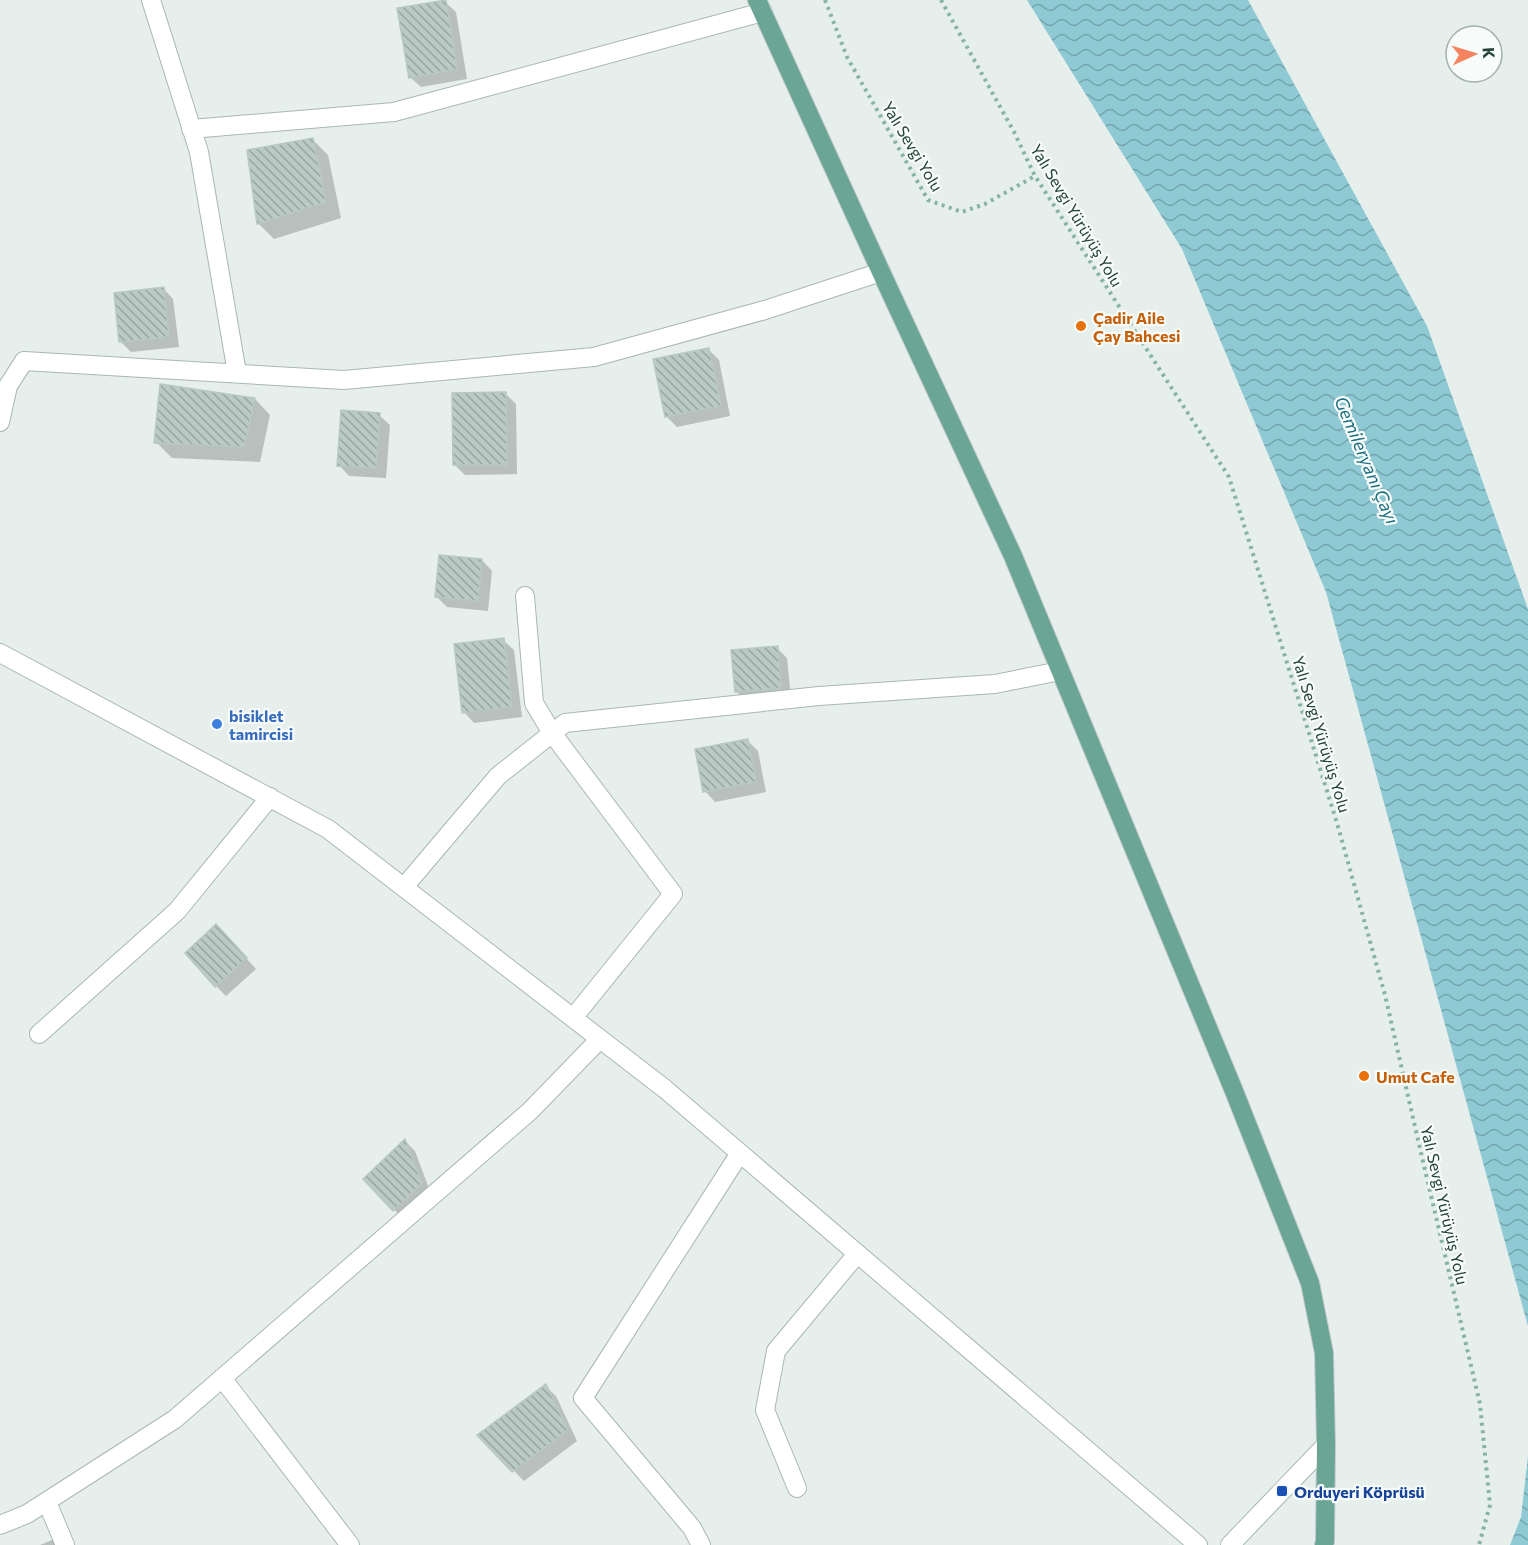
<svg xmlns="http://www.w3.org/2000/svg" width="1528" height="1545" viewBox="0 0 1528 1545" font-family="Commissioner,sans-serif">
	<style>
		.water { fill: url(#water-waves) }
		.shadow { fill: #0003 }
		.building { fill: url(#building-back-hatch); stroke: #b8c9c2; stroke-width: 1.5 }
		.lines { fill: none; stroke-linecap: round; stroke-linejoin: round }
		.minor-casing { stroke: #a8b8b2; stroke-width: 20 }
		.major-casing { stroke: #c2cac8; stroke-width: 20 }
		.path { stroke: #86b3a5; stroke-width: 4; stroke-dasharray: 3 4.5; stroke-linecap: butt }
		.minor { stroke: #fff; stroke-width: 18 }
		.major { stroke: #6aa596; stroke-width: 18 }
		.food-dot { fill: #e8710a; stroke: #f7fbf9; stroke-width: 2 }
		.shop-dot { fill: #3f7fe0; stroke: #f7fbf9; stroke-width: 2 }
		.transit-dot { fill: #1a4fb4; stroke: #f7fbf9; stroke-width: 2 }
		.labels { text-anchor: middle; dominant-baseline: central; stroke-width: 4.5; stroke-linejoin: round; paint-order: stroke }
		.street-label { font-size: 16px; fill: #24423a; stroke: #f7fbf9 }
		.food-label { font-size: 16px; font-weight: bold; fill: #c56008; stroke: #f7fbf9; text-anchor: start }
		.shop-label { font-size: 16px; font-weight: bold; fill: #366cbe; stroke: #f7fbf9; text-anchor: start }
		.transit-label { font-size: 16px; font-weight: bold; fill: #164399; stroke: #f7fbf9; text-anchor: start }
		.water-label { font-size: 18px; font-style: italic; fill: #1c6f80; stroke: #f7fbf9 }
	</style>
	<defs>
		<pattern id="water-waves" width="16" height="10" patternUnits="userSpaceOnUse" patternTransform="scale(1.5)"><rect width="16" height="10" fill="#8ec9d4"/><path d="M0 5q4-4 8 0t8 0" fill="none" stroke="#74a5ad"/></pattern>
		<pattern id="building-back-hatch" width="6" height="6" patternUnits="userSpaceOnUse" patternTransform="scale(1.5)"><rect width="6" height="6" fill="#bbcac4"/><path d="M-1 5l2 2M0 0l6 6M5-1l2 2" fill="none" stroke="#98a6a0"/></pattern>
	</defs>
	<rect width="100%" height="100%" fill="#e6efeb"/>
	<path class="water" d="M1027,0H1248L1427,326L1528,609V1326L1326,592L1182,249Z
		M1528,1456V1545H1510L1521,1517Z"/>
	<path class="shadow" d="M445,2L456,12L467,79L421,87L410,77Z
		M312,139L328,155L341,218L274,239L259,224L248,151Z
		M163,288L173,299L179,347L131,352L121,342Z
		M709,350L719,360L730,416L677,427L666,416Z
		M506,394L516,404L517,474L465,475L454,464Z
		M255,399L270,415L260,462L172,458L156,442Z
		M379,415L390,425L386,478L349,476L339,465Z
		M482,560L492,571L488,611L447,607L436,596Z
		M503,640L514,650L522,717L474,723L464,712Z
		M777,648L787,658L791,698L747,702L736,691Z
		M747,740L758,751L766,792L715,802L705,791Z
		M227,937L256,969L226,996L216,986Z
		M405,1141L415,1151L431,1194L404,1220L365,1179Z
		M545,1386L556,1396L577,1441L524,1481L479,1435Z
		M52,1540L57,1545H40Z"/>
	<path class="building" d="M446,0L457,69L409,78L397,8Z
		M313,138L326,202L257,224L247,150Z
		M164,287L169,337L119,342L114,293Z
		M709,348L721,406L665,417L653,359Z
		M160,384L255,398L244,447L154,443Z
		M506,392L507,465H453L452,393Z
		M341,410L380,413L376,468L337,466Z
		M439,555L482,559L478,601L435,597Z
		M504,638L512,707L462,713L454,644Z
		M778,646L781,688L735,692L731,650Z
		M748,739L756,782L703,792L695,749Z
		M216,924L247,958L215,987L185,953Z
		M405,1139L422,1183L393,1211L363,1179Z
		M546,1384L568,1430L512,1472L477,1435Z"/>
	<g class="lines">
		<g class="minor-casing">
			<path id="minor" d="M151,0L199,152L237,373
				M191,129L394,112L763,12
				M0,422L8,386L24,361L344,380L594,357L765,310L881,272
				M525,596L534,703L552,733L673,894L573,1018
				M0,653L328,829L665,1089L1198,1545
				M404,887L498,776L565,723L819,696L995,684L1060,671
				M39,1034L177,911L270,797
				M222,1378L350,1545
				M797,1488L765,1410L776,1351L857,1254
				M47,1502L65,1545
				M0,1525L27,1514L175,1419L530,1111L600,1039
				M701,1545L692,1528L583,1398L740,1153
				M1230,1545L1326,1445"/>
		</g>
		<g class="major-casing">
			<path id="major" d="M757,0L881,272L1013,556L1234,1091L1310,1283L1324,1353L1326,1445L1325,1541L1324,1545"/>
		</g>
		<path class="path" d="M825,0L847,57L928,200L962,212L985,204L1035,176
			M941,0L1014,132L1035,176L1229,477L1337,823L1385,995L1421,1153L1480,1404L1490,1505L1479,1545"/>
		<use href="#minor" class="minor"/>
		<use href="#major" class="major"/>
	</g>
	<g class="food-dot">
		<circle cx="1081" cy="326" r="6"/>
		<circle cx="1364" cy="1076" r="6"/>
	</g>
	<circle class="shop-dot" cx="217" cy="724" r="6"/>
	<rect class="transit-dot" x="1276" y="1485" width="12" height="12" rx="3"/>
	<g class="labels">
		<g class="street-label">
			<text transform="translate(913 146) rotate(59)">Yalı Sevgi Yolu</text>
			<text transform="translate(1077 215) rotate(59)">Yalı Sevgi Yürüyüş Yolu</text>
			<text transform="translate(1322 734) rotate(73)">Yalı Sevgi Yürüyüş Yolu</text>
			<text transform="translate(1445 1205) rotate(77)">Yalı Sevgi Yürüyüş Yolu</text>
		</g>
		<g class="food-label">
			<text x="1093" y="317">Çadir Aile<tspan x="1093" dy="18">Çay Bahcesi</tspan></text>
			<text x="1376" y="1076">Umut Cafe</text>
		</g>
		<g class="shop-label">
			<text x="229" y="715">bisiklet<tspan x="229" dy="18">tamircisi</tspan></text>
		</g>
		<g class="transit-label">
			<text x="1294" y="1491">Orduyeri Köprüsü</text>
		</g>
		<g class="water-label">
			<text transform="translate(1367 460) rotate(67)">Gemileryanı Çayı</text>
		</g>
	</g>
	<g transform="translate(1474 54) rotate(86)"><circle r="28" fill="#f7fbf9" stroke="#a3b1ad" stroke-width="1.5"/>
	<path d="M0-4.5L10 22L0 15L-10 22Z" fill="#f4845f"/>
	<text y="-9" font-size="16" font-weight="bold" text-anchor="middle" fill="#24423a">K</text>
	</g>
</svg>
